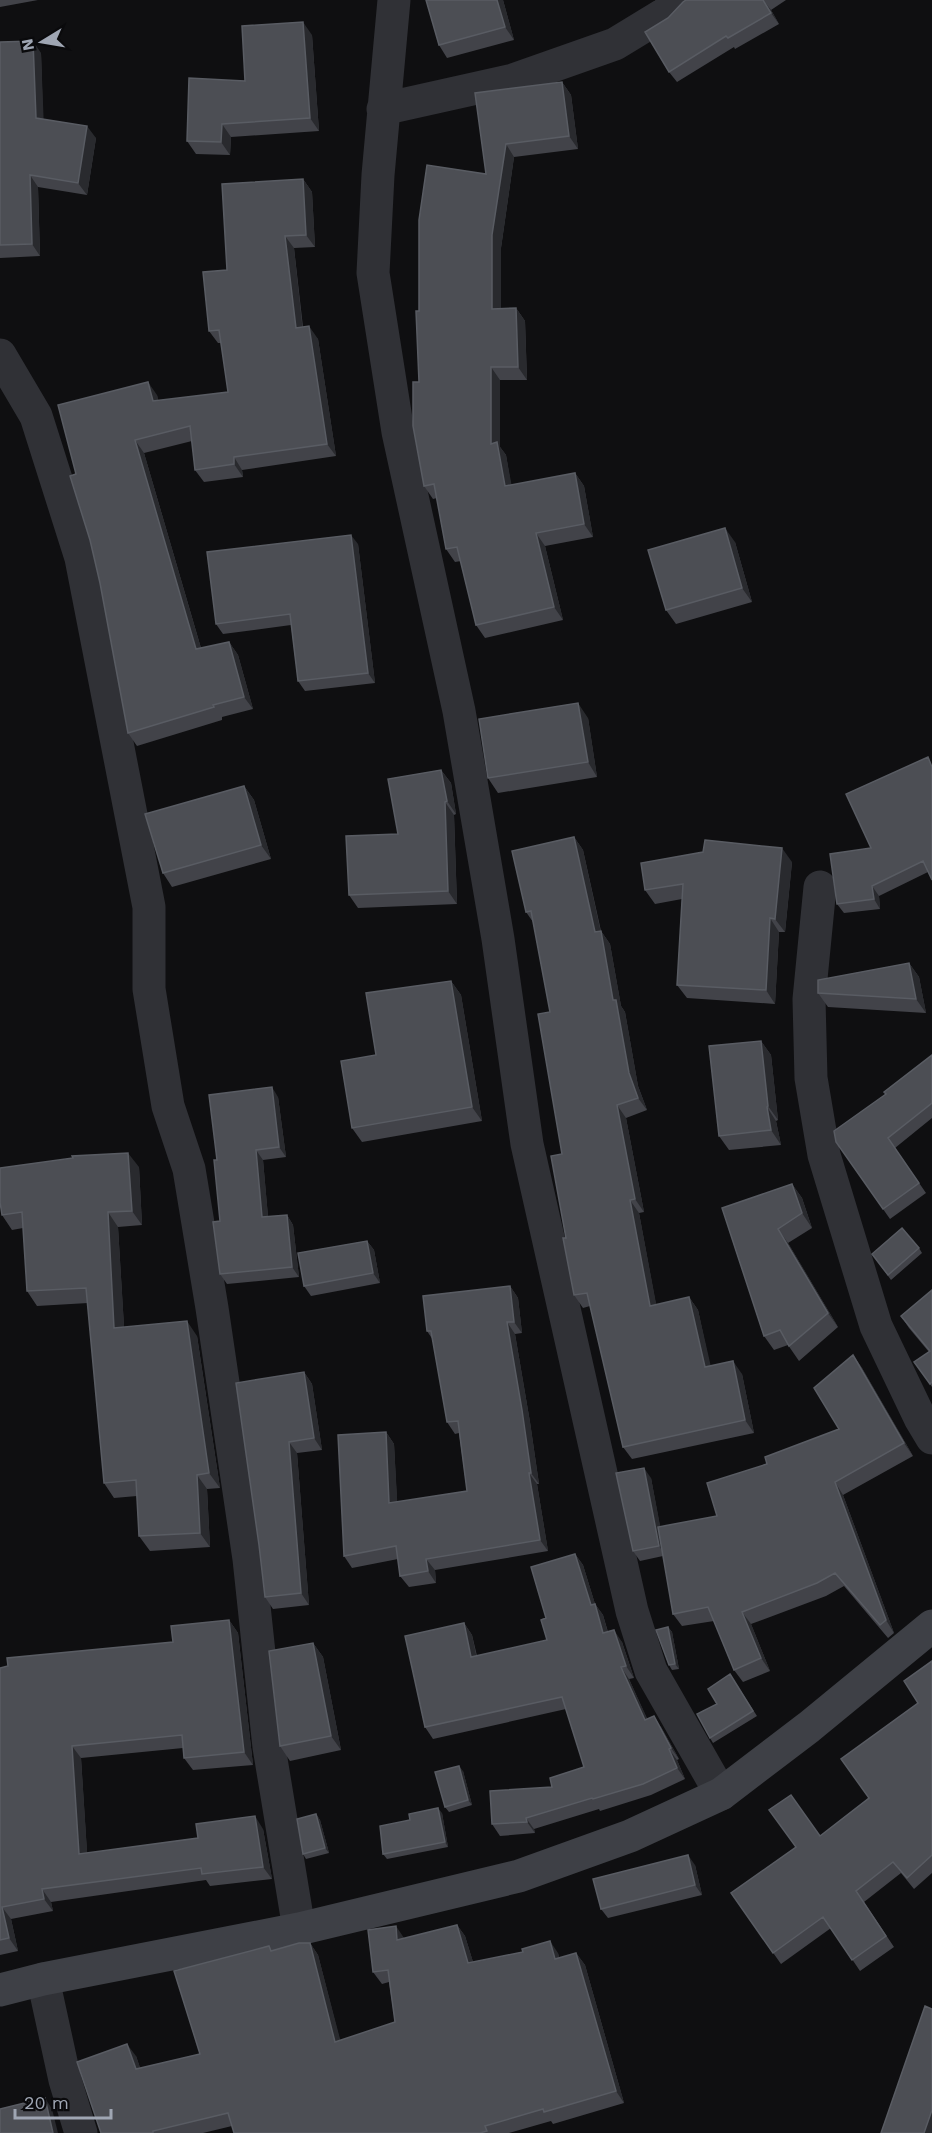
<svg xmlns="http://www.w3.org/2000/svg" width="932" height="2133" viewBox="0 0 932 2133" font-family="'Work Sans',sans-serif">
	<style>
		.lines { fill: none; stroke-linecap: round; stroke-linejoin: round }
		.minor { stroke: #303136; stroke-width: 33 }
		.secondary { stroke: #3e4046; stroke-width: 33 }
		.wall { fill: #424349 }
		.shaded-wall { fill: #292a2e }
		.building { fill: #4c4e54; stroke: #595c63; stroke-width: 1.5 }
	</style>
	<rect width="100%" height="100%" fill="#0f0f11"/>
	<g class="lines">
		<path class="minor" d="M394,0L378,175L373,273L398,432L459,711L498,939L527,1144L632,1611L651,1671L721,1794
			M383,109L513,80L615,44L666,13L677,0
			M0,355L36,416L81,558L149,907V989L168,1106L189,1169L212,1308L249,1559L269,1747L299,1929
			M820,887L809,999L811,1078L824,1155L876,1326L920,1418L932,1438
			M43,1979L65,2080L81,2133"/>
		<path class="secondary" d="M0,1990L43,1979L299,1929L519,1876L630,1836L721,1794L809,1727L932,1626"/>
	</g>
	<path class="wall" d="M0,0H38L0,7Z
		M426,0H503L514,40L447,58L439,45Z
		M686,0H786L771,10L779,24L735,49L734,47L677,82L669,72L668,18Z
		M312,35L319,131L231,137L230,155L196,154L187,141L245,81Z
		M0,42L41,53L43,119L96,138L87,195L38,187L40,256L0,258Z
		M562,82L571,95L578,149L514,157L501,248V309L516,308L525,321L527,380H500V447L506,455L511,485L575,473L584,486L593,537L545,546L563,620L485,638L476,625L461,561L455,562L446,549L437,498L433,499L424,486L419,382V311L486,174L475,93Z
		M303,179L312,192L315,247L294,248L303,327L318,339L336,456L242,470L243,477L204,482L195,470L192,441L144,453L201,648L229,642L238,655L253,709L222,717V720L137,746L128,733L100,583L76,474L157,395L158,401L228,392L221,343H218L209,331L227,270Z
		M735,542L752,602L676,624L666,610Z
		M358,544L375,683L305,691L298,681L291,625L223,634L216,624Z
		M588,718L597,777L498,793L488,778Z
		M928,757V872L879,896L880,909L844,913L837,904Z
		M441,770L451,783L456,814L454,815L457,904L358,908L349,895L398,834Z
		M244,786L254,800L271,859L172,887L163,873Z
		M574,837L583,850L601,931L610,944L621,1006L625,1012L638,1086L647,1110L626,1118L644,1212L639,1213L656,1305L689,1297L698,1310L710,1366L742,1374L754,1433L632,1459L623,1447L590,1306L583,1308L574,1295L566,1238L562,1154L550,1012L533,922L526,912Z
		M792,862L785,932H779L775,1004L687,998L677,985L682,899L655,904L645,890Z
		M909,963L919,977L926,1013L828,1007L818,993Z
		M451,981L461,995L482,1121L362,1142L352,1128L376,1055Z
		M761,1041L771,1055L778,1120L776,1121L781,1145L729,1150L719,1136Z
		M932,1055V1118L895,1148L926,1193L890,1219L836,1142L886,1094Z
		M278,1097L286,1157L263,1160L268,1217L287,1215L293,1225L299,1277L227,1284L220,1274V1221L217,1160Z
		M139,1167L142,1225L118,1227L124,1327L197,1336L220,1488L207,1489L210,1547L150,1551L139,1536L137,1496L114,1498L104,1483L88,1303L37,1306L27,1291L23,1228L12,1230L2,1215Z
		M792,1184L802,1198L812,1228L788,1243L838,1327L799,1361L788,1345L774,1350L764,1336L722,1208Z
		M367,1241L374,1250L380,1283L311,1296L304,1286Z
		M919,1248L922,1253L891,1280L872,1254Z
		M510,1286L518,1298L522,1333L515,1334L530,1422L539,1484H537L548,1551L435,1570L436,1583L409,1587L400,1576L398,1559L352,1568L344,1556L386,1432L394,1444L397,1502L467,1491L459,1433L455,1434L447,1422L433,1340L427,1331Z
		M932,1290V1387L914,1362L929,1352L909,1328L901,1316Z
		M853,1355L862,1368L913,1456L843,1495L894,1633L888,1638L844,1586L826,1596L751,1624L770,1671L743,1682L734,1670L714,1621L682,1626L673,1614L663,1556L640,1561L633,1551L651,1478L660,1527L717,1516L767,1464L839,1429Z
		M304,1372L312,1384L322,1450L297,1453L309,1605L273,1609L265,1597L259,1545Z
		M575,1554L583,1565L595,1604L603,1615L608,1632L622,1642L634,1678L629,1679L647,1719L661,1727L679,1759L677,1760L685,1779L651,1795L600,1811L599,1809L534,1829L535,1833L500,1836L492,1824L584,1767L566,1709L433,1739L425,1727L464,1623L472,1635L477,1656L547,1640L546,1618Z
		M229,1620L238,1633L253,1765L193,1770L184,1758L183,1748L81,1758L87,1853L263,1829L272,1879L210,1886L206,1880L51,1902L53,1911L11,1919L18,1951L0,1955V1668L173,1642Z
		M668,1627L672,1632L679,1669L672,1670L669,1665Z
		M313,1643L323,1657L341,1750L290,1761L280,1746Z
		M932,1661V1873L914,1889L901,1873L864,1902L894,1947L860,1971L831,1928L781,1964L731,1893L820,1836L869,1798L918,1703Z
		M730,1674L757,1716L713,1743L710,1738L717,1704Z
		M463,1771L472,1805L449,1812L445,1807Z
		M442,1813L448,1847L387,1859L383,1854Z
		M316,1814L320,1820L329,1853L306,1859L303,1854Z
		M695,1865L702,1895L608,1918L601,1909Z
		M457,1925L465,1936L473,1962L558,1953L559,1958L576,1953L585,1965L624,2103L553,2124L551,2121L509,2133H234L232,2126L203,2133H101L136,2056L140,2068L200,2054L273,1950L310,1943L318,1955L340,2041L395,2022L389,1982L382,1984L373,1972L404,1939Z"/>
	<path class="shaded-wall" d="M497,0H503L514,40L505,27Z
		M763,0L771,10L779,24L771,13Z
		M303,22L312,35L319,131L310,118Z
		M33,41L41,53L44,129L36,118Z
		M562,82L571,95L578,149L569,136Z
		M222,124L231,137L230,155L221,142Z
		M87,126L96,138L87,195L78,183Z
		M506,144L514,157L501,248V322L492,309V235Z
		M30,175L38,187L40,256L32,244Z
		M303,179L312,192L315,247L306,235Z
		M285,236L294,248L304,341L296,328Z
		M516,308L525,321L527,380L518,367Z
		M309,326L318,339L336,456L327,444Z
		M491,367L500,380V447L506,455L514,498L505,486L491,444Z
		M148,382L157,395L162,414L153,401Z
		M135,440L144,453L205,662L196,649Z
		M234,457L242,470L243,477L234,464Z
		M575,473L584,486L593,537L584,524Z
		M725,528L735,542L752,602L742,588Z
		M536,533L545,546L563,620L554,607Z
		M351,535L358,544L375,683L368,673Z
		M229,642L238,655L253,709L244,697Z
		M578,703L588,718L597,777L588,762Z
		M441,770L451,783L456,814L447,801Z
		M244,786L254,800L271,859L261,845Z
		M445,802L454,815L457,904L448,891Z
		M574,837L583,850L601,933V931L610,944L621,1006L625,1012L638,1086L647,1110L638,1098L629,1073L613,1000L595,932Z
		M782,848L792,862L785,932L775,919Z
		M872,886L879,896L880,909L874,899Z
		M770,918L779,932L775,1004L766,990Z
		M909,963L919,977L926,1013L916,999Z
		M451,981L461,995L482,1121L472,1107Z
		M761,1041L771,1055L778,1120L768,1106Z
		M272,1087L278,1097L286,1157L279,1147Z
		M617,1105L626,1118L644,1212L635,1199Z
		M767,1107L776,1121L781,1145L771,1130Z
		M256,1150L263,1160L269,1227L262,1217Z
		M128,1153L139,1167L142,1225L132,1211Z
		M792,1184L802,1198L812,1228L802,1213Z
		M630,1200L639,1213L659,1319L650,1306Z
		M108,1212L118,1227L125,1342L114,1328Z
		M287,1215L293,1225L299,1277L292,1267Z
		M778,1229L788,1243L838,1327L828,1313Z
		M367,1241L374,1250L380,1283L373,1273Z
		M510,1286L518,1298L522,1333L514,1322Z
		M689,1297L698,1310L714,1380L705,1367Z
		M187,1321L197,1336L220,1488L209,1473Z
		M507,1322L515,1334L530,1422L539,1484L531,1473Z
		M853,1355L862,1368L913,1456L904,1443Z
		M733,1361L742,1374L754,1433L745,1420Z
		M304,1372L312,1384L322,1450L314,1438Z
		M386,1432L394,1444L398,1515L389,1503Z
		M289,1442L297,1453L309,1605L301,1593Z
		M644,1468L651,1478L666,1556L659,1546Z
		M529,1473L537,1484L548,1551L540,1540Z
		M197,1475L207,1489L210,1547L200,1533Z
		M835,1482L843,1495L894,1633L886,1620Z
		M575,1554L583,1565L595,1604L603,1615L611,1644L603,1633L591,1605Z
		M426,1559L435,1570L436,1583L428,1571Z
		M742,1612L751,1624L770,1671L761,1658Z
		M229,1620L238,1633L253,1765L244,1752Z
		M464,1623L472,1635L479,1669L471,1657Z
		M668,1627L672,1632L679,1669L675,1664Z
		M614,1630L622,1642L634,1678L626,1666Z
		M313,1643L323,1657L341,1750L331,1736Z
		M621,1667L629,1679L653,1731L645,1720Z
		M654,1716L661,1727L679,1759L671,1748Z
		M72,1746L81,1758L88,1866L79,1854Z
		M669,1749L677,1760L685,1779L677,1768Z
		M459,1766L463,1771L472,1805L468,1800Z
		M438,1808L442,1813L448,1847L445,1842Z
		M316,1814L320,1820L329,1853L325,1848Z
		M255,1816L263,1829L272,1879L263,1867Z
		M526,1818L534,1829L535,1833L527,1822Z
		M688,1855L695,1865L702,1895L695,1885Z
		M42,1889L51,1902L53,1911L44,1899Z
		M2,1907L11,1919L18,1951L9,1938Z
		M457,1925L465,1936L477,1975L468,1963Z
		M396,1926L404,1938L406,1952L397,1940Z
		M550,1941L558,1953L563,1971L555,1959Z
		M310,1943L318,1955L344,2054L335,2042Z
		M576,1953L585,1965L624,2103L616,2091Z
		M127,2044L136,2056L145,2081L136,2069Z
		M45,2098L52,2109L58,2133H53Z
		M932,2110V2133H924Z"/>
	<path class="building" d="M426,0H497L505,27L439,45Z
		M686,0H763L771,13L728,38L726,36L669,72L645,32L668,18L683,2Z
		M303,22L310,118L222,124L221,142L187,141L189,78L245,81L242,26Z
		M33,41L36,118L87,126L78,183L30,175L32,244L0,245V42Z
		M562,82L569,136L506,144L492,235V309L516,308L518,367H491V444L497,442L505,486L575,473L584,524L536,533L554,607L476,625L457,547L446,549L434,484L424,486L413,426V382H419L416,311H419V220L427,165L486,174L475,93Z
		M303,179L306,235L285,236L296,328L309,326L327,444L234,457V464L195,470L190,426L135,440L196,649L229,642L244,697L213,705L214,707L128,733L100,583L90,540L70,476L76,474L58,405L148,382L153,401L228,392L219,330L209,331L203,272L227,270L222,184Z
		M725,528L742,588L666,610L648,550Z
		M351,535L368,673L298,681L290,614L216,624L207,552Z
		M578,703L588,762L488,778L479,719Z
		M928,757L932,767V880L923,861L872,886L874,899L837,904L830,854L871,848L846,794Z
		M441,770L447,801L445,802L448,891L349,895L346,836L398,834L388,779Z
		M244,786L261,845L163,873L145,814Z
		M574,837L595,932L601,931L613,1000H616L629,1073L638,1098L617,1105L635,1199L630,1200L650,1306L689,1297L705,1367L733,1361L745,1420L623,1447L587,1293L574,1295L563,1238H566L551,1156L562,1154L538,1014L550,1012L531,911L526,912L512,851Z
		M705,840L782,848L775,919L770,918L766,990L677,985L683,884L645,890L641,863L703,852Z
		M909,963L916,999L818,993V980Z
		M451,981L472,1107L352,1128L341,1061L376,1055L366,993Z
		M761,1041L768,1106L767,1107L771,1130L719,1136L709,1046Z
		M932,1055V1103L888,1138L919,1183L883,1209L836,1142L834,1131L886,1094L884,1092Z
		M272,1087L279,1147L256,1150L262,1217L287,1215L292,1267L220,1274L213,1222L220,1221L214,1160H217L209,1095Z
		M128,1153L132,1211L108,1212L114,1328L187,1321L209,1473L197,1475L200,1533L139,1536L136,1480L104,1483L86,1288L27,1291L22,1212L2,1215L0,1202V1168L73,1158L72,1156Z
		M792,1184L802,1213L778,1229L828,1313L789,1346L780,1330L764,1336L722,1208Z
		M902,1228L919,1248L888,1275L872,1254Z
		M367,1241L373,1273L304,1286L298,1253Z
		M510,1286L514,1322H507L522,1410L531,1473H529L540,1540L426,1559L428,1571L400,1576L396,1546L344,1556L338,1435L386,1432L389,1503L467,1491L458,1421L447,1422L431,1331H427L423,1296Z
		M932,1290V1382L930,1384L914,1362L930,1351L901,1316Z
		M853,1355L904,1443L835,1482L886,1620L880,1625L835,1573L817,1583L742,1612L761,1658L734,1670L708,1607L673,1614L658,1527L717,1516L707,1483L767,1464L765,1457L839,1429L814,1388Z
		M304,1372L314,1438L289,1442L301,1593L265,1597L259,1545L236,1383Z
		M644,1468L659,1546L633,1551L616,1473Z
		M575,1554L591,1605L595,1604L603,1633L614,1630L626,1666L621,1667L645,1720L654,1716L671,1748L669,1749L677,1768L643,1784L593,1799L592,1798L526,1818L527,1822L492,1824L490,1791L552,1787L550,1778L584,1767L562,1697L425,1727L405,1636L464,1623L471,1657L547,1640L541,1620L546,1618L531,1567Z
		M229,1620L244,1752L184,1758L182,1735L72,1746L79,1854L198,1838L196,1824L255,1816L263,1867L202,1874L201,1868L42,1889L44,1899L2,1907L9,1938L0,1940V1668L8,1666L7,1658L173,1642L171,1626Z
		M668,1627L675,1664L669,1665L656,1630Z
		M313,1643L331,1736L280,1746L269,1651Z
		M932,1661V1855L907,1878L893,1862L856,1891L886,1936L852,1960L823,1917L773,1953L731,1893L796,1847L769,1810L791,1795L820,1836L869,1798L841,1759L918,1703L904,1681Z
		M730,1674L753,1711L710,1738L697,1714L717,1704L708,1689Z
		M459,1766L468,1800L445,1807L435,1772Z
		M438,1808L445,1842L383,1854L380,1826L410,1820L409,1814Z
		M316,1814L325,1848L303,1854L297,1819Z
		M688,1855L695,1885L601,1909L593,1879Z
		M457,1925L468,1963L523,1952L522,1949L550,1941L555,1959L576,1953L616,2091L544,2112L543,2109L485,2126L487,2131L480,2133H234L228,2113L153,2131V2133H101L77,2062L127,2044L136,2069L200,2054L174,1971L269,1946L271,1951L299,1943H310L335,2042L395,2022L388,1970L373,1972L368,1930L396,1926L397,1940Z
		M925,2006L932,2009V2110L924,2133H881Z
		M45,2098L53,2133H0V2109Z"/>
	<g transform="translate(42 42) rotate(259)" stroke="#0a0a0c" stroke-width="4.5" paint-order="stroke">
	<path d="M0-4.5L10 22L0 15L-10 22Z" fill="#9fa6b3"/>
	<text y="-9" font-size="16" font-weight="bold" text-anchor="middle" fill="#9fa6b3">N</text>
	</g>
	<path d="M15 2109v9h96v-9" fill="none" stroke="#9fa6b3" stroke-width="3"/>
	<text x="24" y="2109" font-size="18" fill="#9fa6b3" stroke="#0a0a0c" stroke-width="4.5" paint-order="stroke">20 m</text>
</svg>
